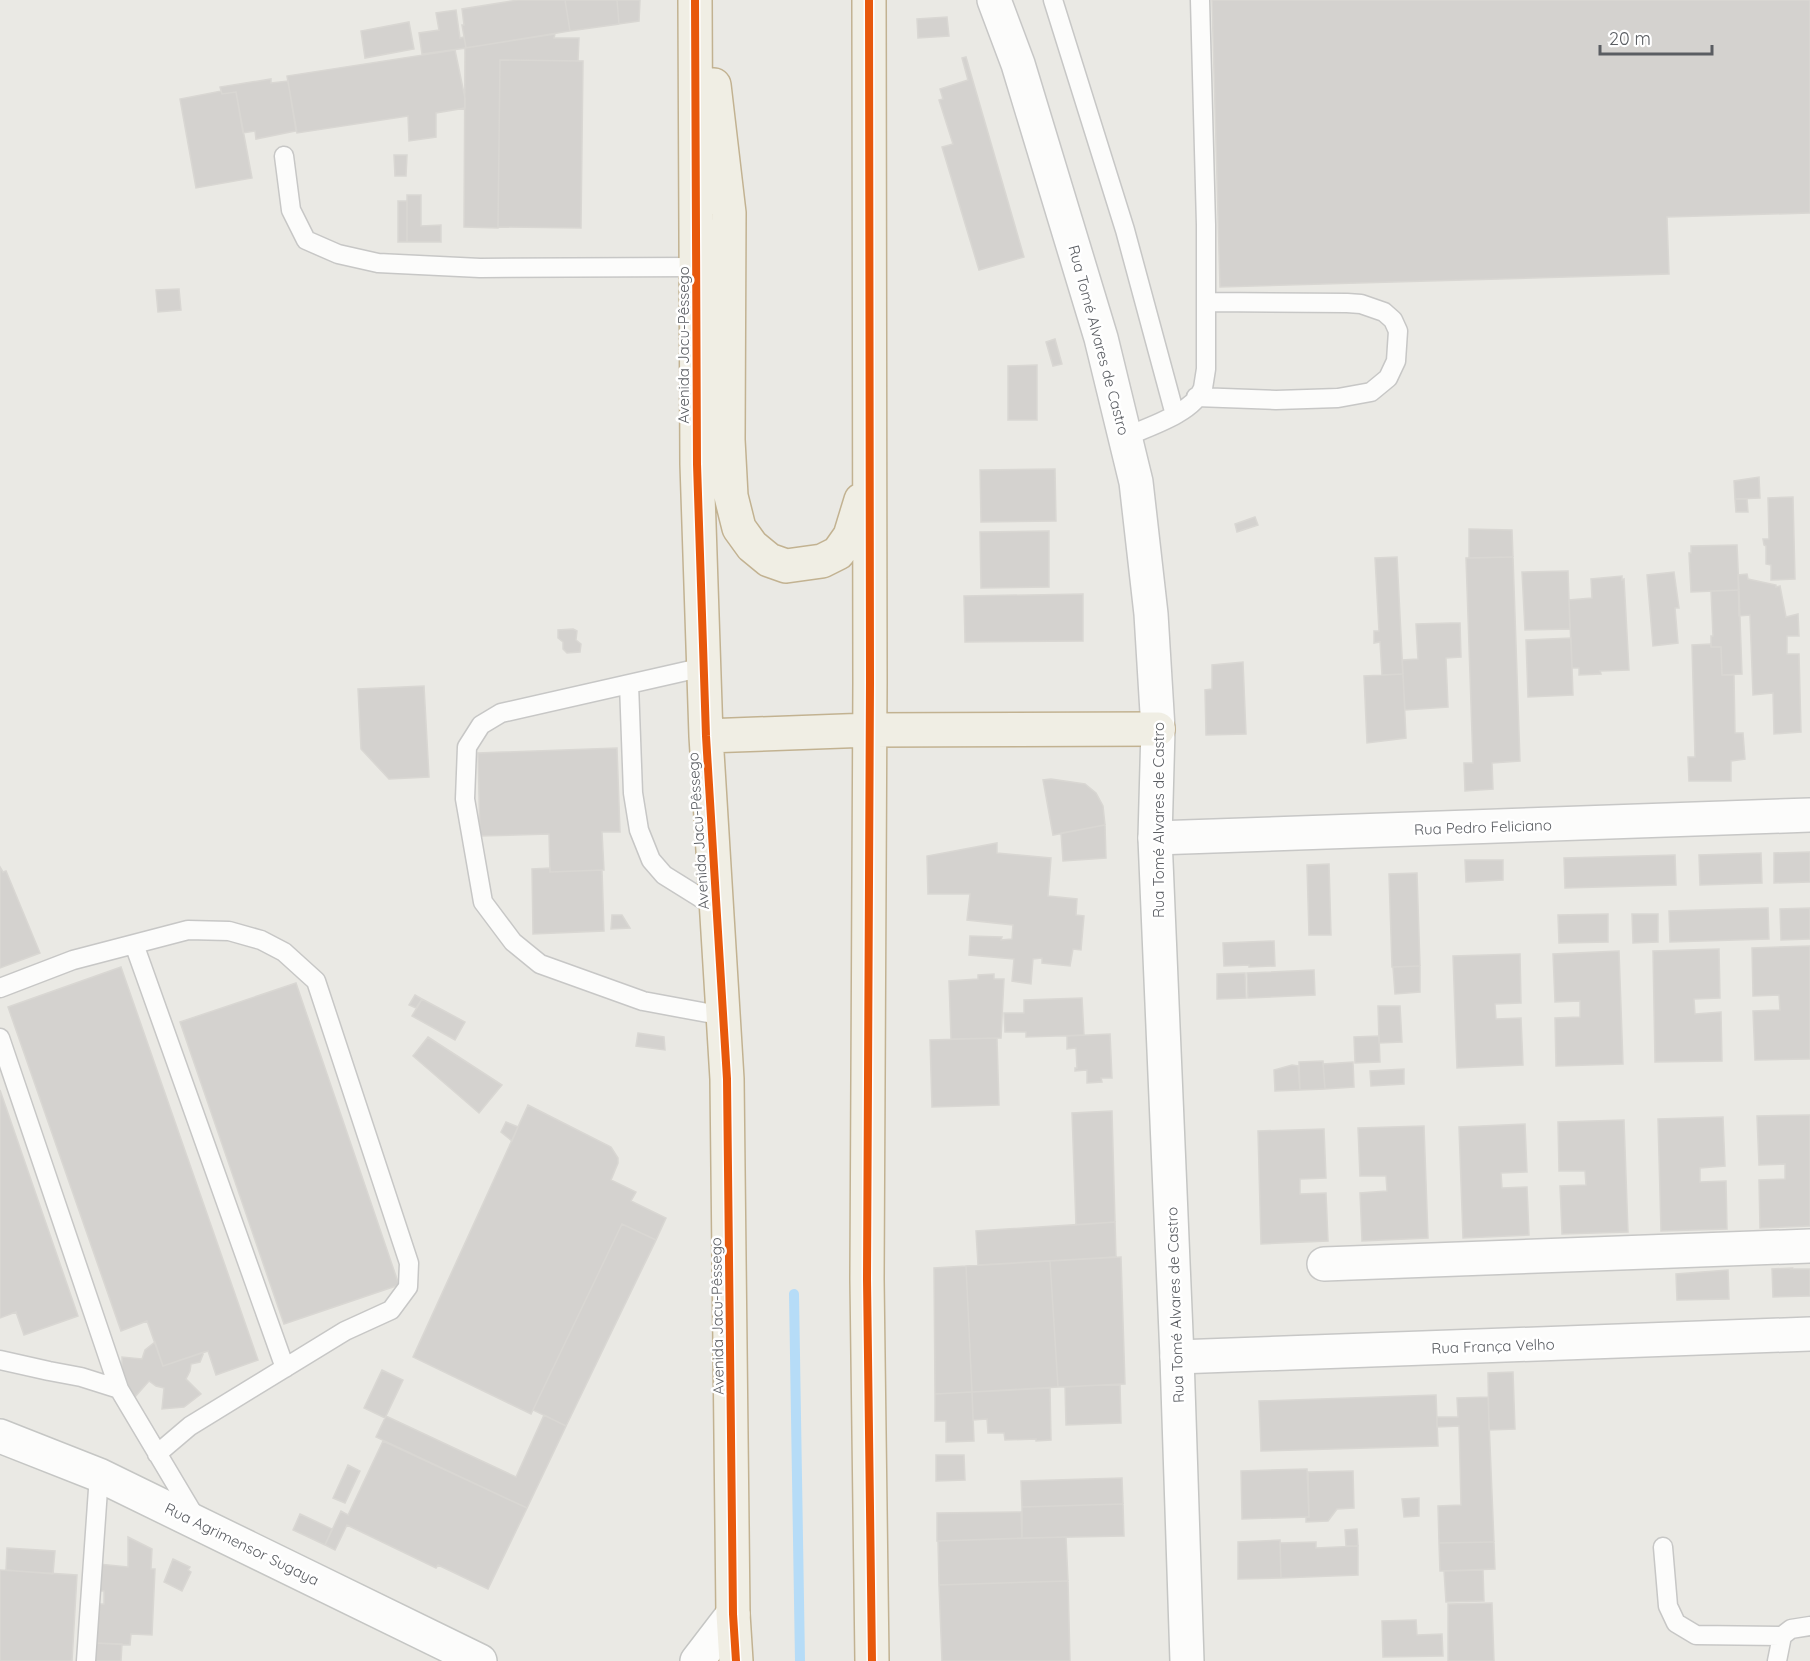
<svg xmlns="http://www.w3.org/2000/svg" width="1810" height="1661" viewBox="0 0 1810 1661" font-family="Quicksand,sans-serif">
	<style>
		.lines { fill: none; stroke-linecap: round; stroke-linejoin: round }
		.stream { stroke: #b6dcf7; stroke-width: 10 }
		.building { fill: #d4d2cf; stroke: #d9d7d3; stroke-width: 1.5 }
		.service-casing { stroke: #c7c7c6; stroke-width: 21 }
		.minor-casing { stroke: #c7c7c6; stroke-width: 36 }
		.tertiary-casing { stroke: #c7c7c6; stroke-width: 36 }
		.secondary-casing { stroke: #c5c6c4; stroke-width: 36 }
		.trunk-casing { stroke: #c2b291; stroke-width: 36 }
		.service { stroke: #fcfcfb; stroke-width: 18 }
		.minor { stroke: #fcfcfb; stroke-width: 33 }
		.tertiary { stroke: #fcfcfb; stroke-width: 33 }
		.secondary { stroke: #fcfcfb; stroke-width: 33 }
		.trunk { stroke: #f0eee4; stroke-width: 33 }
		.cycleway-casing { stroke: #fff; stroke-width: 11 }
		.cycleway { stroke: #e8590c; stroke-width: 8 }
		.labels { text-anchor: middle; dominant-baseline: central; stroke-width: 5; stroke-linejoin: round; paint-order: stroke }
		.street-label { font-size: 15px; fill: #5a5d62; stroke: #fff }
	</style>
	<rect width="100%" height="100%" fill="#eae9e4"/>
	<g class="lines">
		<path class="stream" d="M794,1294L800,1661"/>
	</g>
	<path class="building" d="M518,0H565L570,31L466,48L462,25H464L462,9Z
		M565,0H617L619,24L570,31Z
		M617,0H640L639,21L619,24Z
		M1212,0H1810V213L1667,217L1669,274L1220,287Z
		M456,10L460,38L464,37L466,48L422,54L419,33L439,30L436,13Z
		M947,17L949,36L918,38L917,19Z
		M409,22L414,49L365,58L361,31Z
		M555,34L554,38H579L578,61L500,60L498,228L464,227L465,48Z
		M455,50L465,98V108L436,113V137L409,141L408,116L297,133L287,76Z
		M966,57L1024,257L979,270L942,147L953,144L939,100L943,99L940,89L968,80L962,58Z
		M500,60L583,61L581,228L498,227Z
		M271,79V83L288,81L296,131L256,139L255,131L243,133L236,92L222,94L220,87Z
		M221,91L222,94L236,92L252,178L196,188L180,99Z
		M394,155H407L406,176H395Z
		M407,195H421V226L441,225V242H407Z
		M398,201H407V242H398Z
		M179,289L181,310L158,312L156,290Z
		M1055,339L1062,364L1053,366L1046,342Z
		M1037,365V420H1008V366Z
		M1055,469L1056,521L981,522L980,470Z
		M1759,477L1760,498L1735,499L1734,481Z
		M1793,497L1795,579L1771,580V565L1766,564V546L1764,545L1763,539H1769L1768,498Z
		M1735,499H1747L1748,512H1736Z
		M1255,517L1258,525L1237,532L1235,524Z
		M1469,529L1512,530L1513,557L1469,558Z
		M1049,531V587L981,588L980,532Z
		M1737,545L1739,590L1691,592L1689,553H1691V546Z
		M1397,557L1403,674L1382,675L1380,642L1374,643V631H1379L1375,558Z
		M1513,557L1520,761L1492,763L1493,789L1465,791L1464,763H1473L1466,558Z
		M1568,571L1570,629L1525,630L1522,572Z
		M1674,572L1679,608H1675L1678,643L1653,646L1647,575Z
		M1747,574L1748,579L1776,585V587L1780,586L1786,617L1798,614L1799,636H1787V654H1799L1801,732L1774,734L1773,693L1753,695L1750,615L1739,616L1738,575Z
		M1622,576V580L1624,579L1629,670L1600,671L1601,674L1579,675V668H1572L1569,600L1592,598L1591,579Z
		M1739,590L1742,674L1722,675L1721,647H1711V636H1713L1711,591Z
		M1083,594V641L965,642L964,596Z
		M1451,623H1460L1461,657L1446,658L1448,707L1405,710L1402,660L1418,659L1416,624Z
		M573,629L577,631L576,640L581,644L580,652L567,653L563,649V642L558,638V630Z
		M1571,638L1573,695L1528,697L1526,640Z
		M1711,644V647H1721L1722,675H1734L1735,733H1743L1745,759L1731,761V781H1689L1688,757H1695L1692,645Z
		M1243,662L1246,734L1206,735L1205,690L1212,689V665Z
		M1403,674L1406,738L1367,743L1364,676Z
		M424,686L429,777L389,779L361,749L358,689Z
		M617,748L620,832H602L604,870L550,872L549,834L480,836L478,753Z
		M1051,779L1085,784L1096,793L1103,806L1105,825L1053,835L1043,780Z
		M1105,825L1106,858L1063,861L1061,833Z
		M997,843V853L1051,858L1048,896L1077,899L1076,915L1084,916L1081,950L1073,949L1070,966L1042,963V958L1033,959L1031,984L1012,981L1014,959L969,955L970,936L1002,937L1001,940L1012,939L1013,925L967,920L970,894H928L927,856Z
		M1810,852V882L1774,883V853Z
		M1761,853L1762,883L1700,885L1699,855Z
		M1675,855L1676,885L1565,888L1564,858Z
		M1465,860H1503V880L1466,882Z
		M1329,864L1331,935H1309L1307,865Z
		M0,867L3,872L6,871L40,953L0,968Z
		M550,868V872L602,870L604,931L533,934L532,869Z
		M1417,873L1420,966L1392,967L1389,874Z
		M1768,908L1769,939L1670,942L1669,911Z
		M1810,908V939L1781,940L1780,909Z
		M1608,914V942L1559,943L1558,915Z
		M1632,914H1658V942L1633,943Z
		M612,915H622L630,928L611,929Z
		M1274,941L1275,966L1249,967V965L1224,966L1223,943Z
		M1810,946V1059L1755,1060L1753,1011L1780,1010L1779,995L1753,996L1752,948Z
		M1719,949L1720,998L1694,999L1695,1014L1721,1012L1722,1061L1655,1062L1653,951Z
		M1619,951L1623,1064L1556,1066L1555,1018L1580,1017V1001L1555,1002L1553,954Z
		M1520,954L1521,1003L1495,1004L1496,1019L1521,1018L1523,1065L1457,1068L1453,956Z
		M1420,966V992L1395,994L1393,967Z
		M121,967L258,1360L216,1375L208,1351L163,1366L147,1321L121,1331L8,1007Z
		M1314,970L1315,995L1248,998L1247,973Z
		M1245,973L1246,998L1217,999V974Z
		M994,974V979H1004L1001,1038L951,1039L949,981L978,979V975Z
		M296,983L399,1285L284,1324L180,1022Z
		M415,995L422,999L416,1008L409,1005Z
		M1082,998L1084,1035L1026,1037V1032H1005L1004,1013H1024V1000Z
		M422,999L465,1022L455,1040L412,1016Z
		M1378,1006H1400L1402,1042L1379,1043Z
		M638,1033L664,1037L665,1050L636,1046Z
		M1110,1034L1112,1078H1101L1102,1082L1087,1083V1070L1075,1071V1068H1077L1076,1048L1067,1049V1036Z
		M1379,1036L1380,1062L1355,1063L1354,1037Z
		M428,1037L502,1085L479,1113L413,1056Z
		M997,1038L999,1105L932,1107L930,1040Z
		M1323,1061L1325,1089L1300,1090L1299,1062Z
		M1353,1062L1354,1087L1325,1089L1323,1064Z
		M1292,1065L1298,1066L1300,1090L1275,1091L1274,1070Z
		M1404,1069V1084L1371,1086L1370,1071Z
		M0,1090L78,1316L24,1335L16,1312L0,1318Z
		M528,1105L611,1147L618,1158V1163L611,1180L636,1192L631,1201L666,1218L656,1240L622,1224L531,1414L413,1357Z
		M1112,1111L1115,1222L1076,1225L1072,1113Z
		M1810,1115V1226L1760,1228L1759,1180L1785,1179V1164L1759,1165L1757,1116Z
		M1723,1117L1725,1166L1700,1168V1182L1726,1181L1727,1229L1661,1231L1658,1119Z
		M1624,1120L1628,1232L1562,1234L1560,1186L1586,1185L1585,1171H1559L1558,1122Z
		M506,1122L518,1127L512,1141L501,1132Z
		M1525,1124L1527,1172L1501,1173L1502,1188L1527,1187L1529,1235L1463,1238L1459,1127Z
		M1424,1126L1428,1238L1362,1241L1360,1193L1387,1191L1386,1176H1360L1358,1128Z
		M1324,1129L1326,1178L1300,1179V1194L1326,1193L1328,1241L1261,1244L1258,1131Z
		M1115,1222L1116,1257L978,1265L976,1231Z
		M622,1224L656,1240L566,1426L533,1410Z
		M1121,1257L1125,1384L1058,1387L1050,1261Z
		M1050,1261L1058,1387L972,1392L966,1266Z
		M966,1266L972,1392L935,1394L934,1268Z
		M1792,1268L1791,1269H1810V1296L1773,1297L1772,1269Z
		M1728,1270L1729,1299L1677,1300L1676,1274Z
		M155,1342L163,1366L204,1352L200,1362L191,1364L190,1371L186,1379L201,1394L184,1407L162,1409L164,1388L156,1386L149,1381L134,1398L122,1379V1357L142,1359L145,1350Z
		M382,1370L403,1380L385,1418L364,1408Z
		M1513,1372L1515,1429L1489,1430L1488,1373Z
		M1120,1384L1121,1423L1066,1425L1065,1387Z
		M1050,1388L1051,1440L1036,1441V1439L1005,1440L1004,1433H988L987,1419L973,1420L972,1392Z
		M972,1392L974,1441L946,1442V1421H935V1394Z
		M1436,1395L1438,1446L1261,1451L1259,1401Z
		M1488,1397L1494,1542L1439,1543L1438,1506L1461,1505L1459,1426L1437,1427V1417H1458L1457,1398Z
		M544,1415L566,1426L527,1508L376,1437L386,1416L516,1477Z
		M383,1441L527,1508L488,1589L438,1565L436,1568L347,1525L335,1550L325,1545L341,1511L348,1515Z
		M936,1455H964L965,1480L936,1481Z
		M348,1465L360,1471L345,1503L333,1498Z
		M1307,1469L1309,1517L1242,1519L1241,1471Z
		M1353,1471L1354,1508L1337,1509L1328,1521L1306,1522V1517H1309L1308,1472Z
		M1122,1478L1123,1504L1022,1507L1021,1481Z
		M1419,1498V1516L1404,1517L1402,1499Z
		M1123,1504L1124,1536L1022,1538V1507Z
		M1021,1512L1022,1538L937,1541V1513Z
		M300,1514L332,1529L325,1545L293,1530Z
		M1357,1529L1358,1546H1346L1345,1530Z
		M128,1537L152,1549L151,1569H155L152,1635L131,1634L130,1645L95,1643L97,1604H104V1591H97L99,1564L128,1567Z
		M1066,1537L1068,1581L939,1585L938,1541Z
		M1280,1540L1281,1578L1238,1579V1542Z
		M1316,1542V1548L1358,1546V1575L1281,1578L1280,1543Z
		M1494,1542L1495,1569L1440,1571L1439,1543Z
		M7,1548L55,1551L53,1574L6,1570Z
		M173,1559L190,1567L188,1570L191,1572L182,1591L164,1582Z
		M0,1570L77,1575L72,1661H0Z
		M1483,1570L1484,1601L1446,1602L1444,1571Z
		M1068,1581L1070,1661H942L939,1585Z
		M1492,1603L1494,1661H1448V1604Z
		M1416,1620L1417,1635L1442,1634L1443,1656L1383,1657L1382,1621Z
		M95,1643L122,1644L121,1661H94Z"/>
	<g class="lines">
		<g class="service-casing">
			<path id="service" d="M1053,0L1125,230L1175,415
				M284,156L291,210L306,240L338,254L378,263L480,268L696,267
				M1196,397L1276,400L1338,398L1371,392L1388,378L1396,361L1398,331L1393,320L1384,312L1361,304L1347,303L1206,302
				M1125,437C1148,427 1194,413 1203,388C1204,382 1205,375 1206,369V225L1200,0
				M704,667L501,713L481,725L467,747L465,799L483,902L513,942L540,964L643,1001L724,1016
				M629,684L633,793L639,830L651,860L664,875L717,908
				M134,944L285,1368
				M0,988L73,960L188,930L229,931L261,940L284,952L316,981L409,1263L408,1287L391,1310L345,1331L190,1426L157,1454
				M0,1038L119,1389
				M0,1360L49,1371L81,1377L119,1389L197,1520
				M1663,1547L1668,1606L1676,1623L1696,1635L1782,1636
				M86,1661L99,1475
				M1777,1661L1782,1636L1791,1629L1810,1626"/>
		</g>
		<g class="minor-casing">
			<path id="minor" d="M1155,838L1810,815
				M1324,1264L1810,1246
				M1177,1357L1810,1334"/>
		</g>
		<g class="tertiary-casing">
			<path id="tertiary" d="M994,0L1018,64L1101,338L1136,482L1151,614L1158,729"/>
		</g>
		<g class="secondary-casing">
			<path id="secondary" d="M1158,729L1155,838L1177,1357L1187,1661
				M0,1436L99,1475L480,1661
				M697,1661L733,1614"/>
		</g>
		<g class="trunk-casing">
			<path id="trunk" d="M695,0L697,464L706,736L727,1079L733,1614L736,1661
				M869,0L870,682L867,1279L872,1661
				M714,85L729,213L728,440L731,496L739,528L752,546L769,560L786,566L822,561L838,553L850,536L861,500
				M706,736L870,730L1158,729"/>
		</g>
		<use href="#service" class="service"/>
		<use href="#minor" class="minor"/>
		<use href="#tertiary" class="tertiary"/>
		<use href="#secondary" class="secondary"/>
		<use href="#trunk" class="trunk"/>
		<g class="cycleway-casing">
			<path id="cycleway" d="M695,0L697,464L706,736L727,1079L733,1614L736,1661
				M869,0L870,682L867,1279L872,1661"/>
		</g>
		<use href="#cycleway" class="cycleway"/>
	</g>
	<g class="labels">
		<g class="street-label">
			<text transform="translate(1099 340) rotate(75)">Rua Tomé Alvares de Castro</text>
			<text transform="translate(683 345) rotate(-90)">Avenida Jacu-Pêssego</text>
			<text transform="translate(1158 820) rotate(-90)">Rua Tomé Alvares de Castro</text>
			<text transform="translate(1483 827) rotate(-2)">Rua Pedro Feliciano</text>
			<text transform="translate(698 831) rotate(-94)">Avenida Jacu-Pêssego</text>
			<text transform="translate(1175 1305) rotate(-92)">Rua Tomé Alvares de Castro</text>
			<text transform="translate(717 1316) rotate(-91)">Avenida Jacu-Pêssego</text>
			<text transform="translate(1493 1346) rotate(-2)">Rua França Velho</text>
			<text transform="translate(242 1544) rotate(26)">Rua Agrimensor Sugaya</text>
		</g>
	</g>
	<path d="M1600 45v9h112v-9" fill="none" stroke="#5a5d62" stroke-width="3"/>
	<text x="1609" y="45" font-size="18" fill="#5a5d62" stroke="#ffffff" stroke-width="4.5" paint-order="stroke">20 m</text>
</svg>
